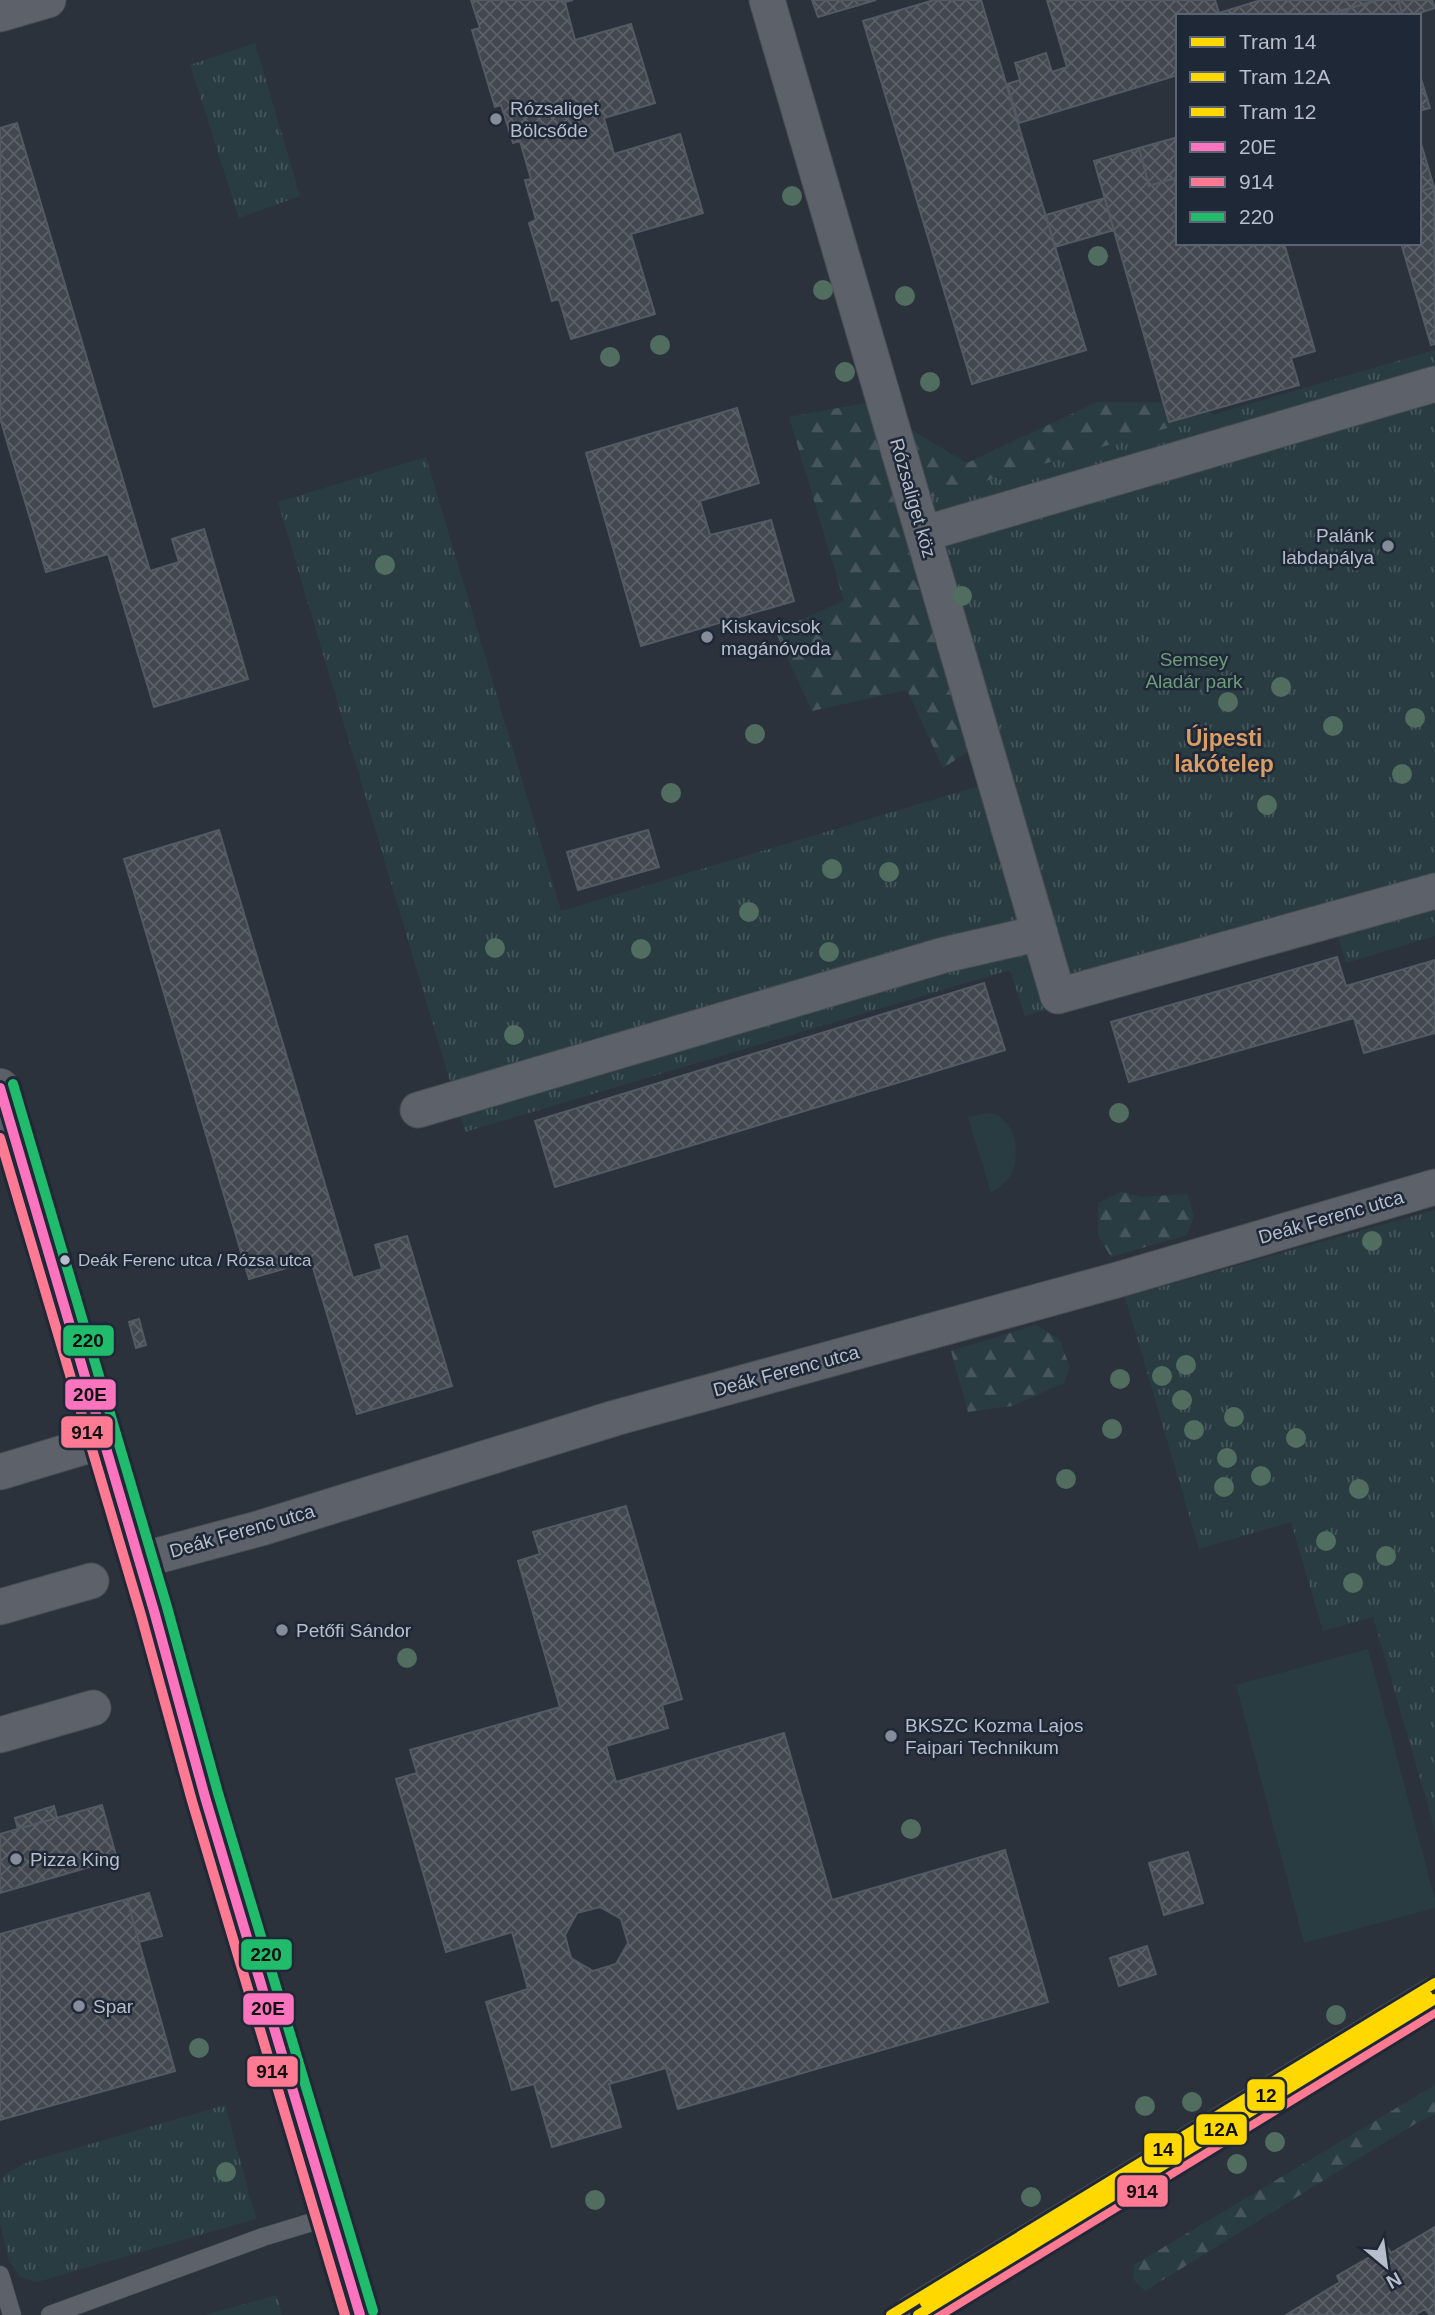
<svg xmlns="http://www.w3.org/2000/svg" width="1435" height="2315" viewBox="0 0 1435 2315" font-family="Arial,sans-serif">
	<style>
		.grass { fill: #293c42 }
		.forest { fill: url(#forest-firs) }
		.park { fill: url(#park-tufts) }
		.building { fill: url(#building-cross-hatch); stroke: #545a63; stroke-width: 2; fill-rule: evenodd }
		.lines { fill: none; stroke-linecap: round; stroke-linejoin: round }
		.lane-casing { stroke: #484d55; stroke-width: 19 }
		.street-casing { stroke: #484d55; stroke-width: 37 }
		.secondary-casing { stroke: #484d55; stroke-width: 40 }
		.lane { stroke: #5d6169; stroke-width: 18 }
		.street { stroke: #5d6169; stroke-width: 35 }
		.secondary { stroke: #5b6068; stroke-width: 38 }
		.bus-1-casing { stroke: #1f2837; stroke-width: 16 }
		.bus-2-casing { stroke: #1f2837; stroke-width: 16 }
		.bus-3-casing { stroke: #1f2837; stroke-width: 16 }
		.bus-1 { stroke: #fc73be; stroke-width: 10 }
		.bus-2 { stroke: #fe7a93; stroke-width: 10 }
		.bus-3 { stroke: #20bc6c; stroke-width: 10 }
		.tram-1-casing { stroke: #1f2837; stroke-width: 16 }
		.tram-2-casing { stroke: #1f2837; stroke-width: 16 }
		.tram-3-casing { stroke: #1f2837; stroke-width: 16 }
		.tram-1 { stroke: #ffd800; stroke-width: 10 }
		.tram-2 { stroke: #ffd800; stroke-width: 10 }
		.tram-3 { stroke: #ffd800; stroke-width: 10 }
		.tree { fill: #506d5f }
		.poi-dot { fill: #868d9a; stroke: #1f2837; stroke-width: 2.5 }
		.bus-dot { fill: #b7becc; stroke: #1f2837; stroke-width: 2.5 }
		.labels { text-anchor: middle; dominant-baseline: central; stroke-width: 5; stroke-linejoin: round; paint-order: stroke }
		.bus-label { font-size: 17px; fill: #b7becc; stroke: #1f2837; text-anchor: start }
		.poi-label { font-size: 19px; fill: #b7becc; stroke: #1f2837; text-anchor: start }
		.street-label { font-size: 19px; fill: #b7becc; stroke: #1f2837 }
		.park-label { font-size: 19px; fill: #6e9d7b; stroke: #1f2837 }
		.quarter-label { font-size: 23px; font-weight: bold; fill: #d89e66; stroke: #1f2837 }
		.line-badge { stroke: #1f2837; stroke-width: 2.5 }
		.pale-badge-label { font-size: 19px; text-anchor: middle; font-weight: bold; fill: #111 }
	</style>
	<defs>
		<pattern id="forest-firs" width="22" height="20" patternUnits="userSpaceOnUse" patternTransform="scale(1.75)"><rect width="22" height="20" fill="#293c42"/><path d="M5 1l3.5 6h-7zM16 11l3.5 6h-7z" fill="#46565c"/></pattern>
		<pattern id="park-tufts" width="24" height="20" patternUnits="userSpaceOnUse" patternTransform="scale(1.75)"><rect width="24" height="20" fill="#293c42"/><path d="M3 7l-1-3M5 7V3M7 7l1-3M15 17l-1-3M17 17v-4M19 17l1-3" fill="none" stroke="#46565c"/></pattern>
		<pattern id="building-cross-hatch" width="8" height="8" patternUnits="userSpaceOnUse" patternTransform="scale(1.75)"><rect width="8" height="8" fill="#434850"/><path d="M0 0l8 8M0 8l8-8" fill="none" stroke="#5c6168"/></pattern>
	</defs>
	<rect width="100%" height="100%" fill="#2c323c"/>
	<path class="grass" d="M988,1113C1017,1115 1023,1161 1008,1179C1004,1184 996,1189 991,1193L968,1117Z
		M1368,1649L1435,1899V1908L1304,1943L1236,1685Z"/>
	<path class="forest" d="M1097,402L1191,403L1243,429L1004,728L943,768L907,690L812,711L775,631L844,601L789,417L866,403L967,463Z
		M1121,1192L1142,1197L1187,1194L1194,1216L1187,1235L1111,1257L1098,1235V1203Z
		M1036,1325L1059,1339L1070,1367L1064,1383L1012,1406L968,1412L951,1351Z
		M1435,2085V2115L1418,2122L1145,2291L1133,2279L1134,2265Z"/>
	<path class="park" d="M255,43L300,196L239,218L190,65Z
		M1435,350V936L1346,963L1335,924L1025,1016L1010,970L465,1132L278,502L426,457L561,911L979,786L896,507Z
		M1435,1210V1830L1373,1617L1323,1631L1291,1522L1199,1549L1125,1297Z
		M225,2105L256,2219L37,2282L20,2277L9,2261L0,2224V2182L7,2173L28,2162Z
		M277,2295L282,2315H205Z"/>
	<path class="building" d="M471,0H573L565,2L575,40L631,24L655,103L604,118L614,154L680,134L703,213L631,234L655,314L571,339L559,299L552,301L529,223L536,220L525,180L531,179L520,141L513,143L501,105L495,107L472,30L480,28Z
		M812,0H876L818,17Z
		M934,0H981L1086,350L972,384L863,21Z
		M1047,0H1215L1219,13L1261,0H1378L1324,16H1178V75L1019,123L1007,84L1020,80L1015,63L1046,53L1052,72L1067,67Z
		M1378,0H1398L1403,16H1333L1332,13Z
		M1398,0H1432L1435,8L1410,16H1403Z
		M1419,72L1430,108L1419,111Z
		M17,123L150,571L179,562L172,539L204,529L248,679L154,707L108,554L46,572L0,418V128Z
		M1178,137V177L1149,186L1139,148Z
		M1419,137L1434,187L1419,192Z
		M1139,148L1149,186L1178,177V243H1284L1315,351L1291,358L1299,385L1169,422L1094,161Z
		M1434,187L1435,344L1431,345L1401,243H1419V192Z
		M1105,198L1114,230L1055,247L1046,215Z
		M737,408L759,483L700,501L710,535L771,520L794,601L641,646L586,453Z
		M219,830L353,1278L382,1269L375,1245L407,1236L452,1386L357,1414L311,1261L249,1279L124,859Z
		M648,830L659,867L578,890L567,852Z
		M1337,957L1346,986L1435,960V1033L1364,1053L1354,1018L1129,1082L1111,1022Z
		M984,983L1005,1050L555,1187L535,1121Z
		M139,1319L146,1345L136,1348L129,1322Z
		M626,1506L682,1699L662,1705L668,1728L606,1746L616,1782L784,1733L832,1900L1005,1850L1048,2002L678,2109L666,2068L609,2084L621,2127L552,2147L534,2084L512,2090L486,2002L528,1989L512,1932L446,1952L396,1779L417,1773L410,1750L560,1707L518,1561L540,1554L533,1532ZM600,1907L621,1919L628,1943L616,1964L593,1971L571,1958L565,1935L577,1913Z
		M102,1805L117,1859L0,1893V1834Z
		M54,1806L57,1818L18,1829L15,1818Z
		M1188,1852L1203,1903L1164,1915L1149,1863Z
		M149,1893L162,1936L139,1942L127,1899Z
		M127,1899L175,2071L0,2120V1934Z
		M1147,1946L1156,1974L1119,1986L1110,1958Z
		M1435,2227V2315H1430L1425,2309L1415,2315H1286L1340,2282L1337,2276L1387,2247L1391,2253Z"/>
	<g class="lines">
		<g class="lane-casing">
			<path id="lane" d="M0,2275L12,2315
				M50,2315L263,2237L332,2216"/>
		</g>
		<g class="street-casing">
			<path id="street" d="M767,0L1058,996L1435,891
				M0,14L48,0
				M923,534L1435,384
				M418,1110L944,955L1040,933
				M0,1472L103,1441
				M138,1561L261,1528L615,1418L1117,1280L1435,1187
				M0,1607L91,1581
				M0,1735L93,1708"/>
		</g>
		<g class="secondary-casing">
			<path id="secondary" d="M0,1088L154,1611L205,1797L360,2315
				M912,2315L1435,1996"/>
		</g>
		<use href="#lane" class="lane"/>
		<use href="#street" class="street"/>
		<use href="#secondary" class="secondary"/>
		<g class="bus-1-casing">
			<path id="bus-1" d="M0,1088L154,1611L205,1797L360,2315"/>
		</g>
		<g class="bus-2-casing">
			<path id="bus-2" d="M0,1138L141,1615L192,1801L345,2315
				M939,2315L1435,2012"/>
		</g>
		<g class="bus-3-casing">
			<path id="bus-3" d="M13,1084L167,1607L218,1793L373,2311"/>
		</g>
		<use href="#bus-1" class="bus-1"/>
		<use href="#bus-2" class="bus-2"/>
		<use href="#bus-3" class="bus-3"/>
		<g class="tram-1-casing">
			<path id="tram-1" d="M891,2315L1435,1983"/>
		</g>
		<g class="tram-2-casing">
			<path id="tram-2" d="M918,2315L1435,1999"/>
		</g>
		<g class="tram-3-casing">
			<path id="tram-3" d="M925,2303L1428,1996"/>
		</g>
		<use href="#tram-1" class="tram-1"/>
		<use href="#tram-2" class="tram-2"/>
		<use href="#tram-3" class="tram-3"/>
	</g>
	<g class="tree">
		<circle cx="792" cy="196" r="10"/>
		<circle cx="1098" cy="256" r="10"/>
		<circle cx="823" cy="290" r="10"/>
		<circle cx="905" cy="296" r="10"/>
		<circle cx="660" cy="345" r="10"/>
		<circle cx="610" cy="357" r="10"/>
		<circle cx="845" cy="372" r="10"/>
		<circle cx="930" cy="382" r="10"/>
		<circle cx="385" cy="565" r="10"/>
		<circle cx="962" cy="596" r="10"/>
		<circle cx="1281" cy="687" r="10"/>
		<circle cx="1228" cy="702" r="10"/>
		<circle cx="1415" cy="718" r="10"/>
		<circle cx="1333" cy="726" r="10"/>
		<circle cx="755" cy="734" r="10"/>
		<circle cx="1402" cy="774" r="10"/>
		<circle cx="671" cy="793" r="10"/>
		<circle cx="1267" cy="805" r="10"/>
		<circle cx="832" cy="869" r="10"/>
		<circle cx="889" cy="872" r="10"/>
		<circle cx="749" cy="912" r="10"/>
		<circle cx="495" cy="948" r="10"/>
		<circle cx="641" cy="949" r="10"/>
		<circle cx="829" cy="952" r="10"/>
		<circle cx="514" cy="1035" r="10"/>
		<circle cx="1119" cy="1113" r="10"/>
		<circle cx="1372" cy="1241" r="10"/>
		<circle cx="1186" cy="1365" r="10"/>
		<circle cx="1162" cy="1376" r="10"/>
		<circle cx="1120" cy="1379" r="10"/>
		<circle cx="1182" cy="1400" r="10"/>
		<circle cx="1234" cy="1417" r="10"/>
		<circle cx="1112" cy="1429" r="10"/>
		<circle cx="1194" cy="1430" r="10"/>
		<circle cx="1296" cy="1438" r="10"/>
		<circle cx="1227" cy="1458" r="10"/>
		<circle cx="1261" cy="1476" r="10"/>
		<circle cx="1066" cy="1479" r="10"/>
		<circle cx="1224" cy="1487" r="10"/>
		<circle cx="1359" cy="1489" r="10"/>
		<circle cx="1326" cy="1541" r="10"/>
		<circle cx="1386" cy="1556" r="10"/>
		<circle cx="1353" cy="1583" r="10"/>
		<circle cx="407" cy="1658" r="10"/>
		<circle cx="911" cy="1829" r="10"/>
		<circle cx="1336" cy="2015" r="10"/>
		<circle cx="199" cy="2048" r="10"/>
		<circle cx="1192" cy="2102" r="10"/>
		<circle cx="1145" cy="2106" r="10"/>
		<circle cx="1275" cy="2142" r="10"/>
		<circle cx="1237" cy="2164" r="10"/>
		<circle cx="226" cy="2172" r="10"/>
		<circle cx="1031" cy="2197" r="10"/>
		<circle cx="595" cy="2200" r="10"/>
	</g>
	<g class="poi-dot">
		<circle cx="496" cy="119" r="7"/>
		<circle cx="1388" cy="546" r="7"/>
		<circle cx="707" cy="637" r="7"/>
		<circle cx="282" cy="1630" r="7"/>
		<circle cx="891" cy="1736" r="7"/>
		<circle cx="16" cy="1859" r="7"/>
		<circle cx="79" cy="2006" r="7"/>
	</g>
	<circle class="bus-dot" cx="65" cy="1260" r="6"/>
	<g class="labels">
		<g class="bus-label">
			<text x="78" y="1260">Deák Ferenc utca / Rózsa utca</text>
		</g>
		<g class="poi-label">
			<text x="510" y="108">Rózsaliget<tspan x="510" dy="22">Bölcsőde</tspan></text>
			<text x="1374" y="535" text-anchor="end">Palánk<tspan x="1374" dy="22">labdapálya</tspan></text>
			<text x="721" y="626">Kiskavicsok<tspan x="721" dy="22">magánóvoda</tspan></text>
			<text x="296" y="1630">Petőfi Sándor</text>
			<text x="905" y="1725">BKSZC Kozma Lajos<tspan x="905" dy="22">Faipari Technikum</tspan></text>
			<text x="30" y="1859">Pizza King</text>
			<text x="93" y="2006">Spar</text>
		</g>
		<g class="street-label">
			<text transform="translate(913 498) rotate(74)">Rózsaliget köz</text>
			<text transform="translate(1331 1217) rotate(-16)">Deák Ferenc utca</text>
			<text transform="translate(786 1371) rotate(-15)">Deák Ferenc utca</text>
			<text transform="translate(242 1531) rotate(-16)">Deák Ferenc utca</text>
		</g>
		<g class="park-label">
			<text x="1194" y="659">Semsey<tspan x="1194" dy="22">Aladár park</tspan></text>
		</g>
		<g class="quarter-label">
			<text x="1224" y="738">Újpesti<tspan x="1224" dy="26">lakótelep</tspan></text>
		</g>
	</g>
	<g class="line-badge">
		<rect x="62" y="1324" width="53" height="33" rx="7" fill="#20bc6c"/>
		<rect x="64" y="1378" width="53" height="33" rx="7" fill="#fc73be"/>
		<rect x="60" y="1415" width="54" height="34" rx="7" fill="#fe7a93"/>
		<rect x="240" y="1938" width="53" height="33" rx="7" fill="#20bc6c"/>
		<rect x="242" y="1992" width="53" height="34" rx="7" fill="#fc73be"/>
		<rect x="246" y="2055" width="53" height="33" rx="7" fill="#fe7a93"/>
		<rect x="1246" y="2078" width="40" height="34" rx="7" fill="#ffd800"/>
		<rect x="1195" y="2113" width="53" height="33" rx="7" fill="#ffd800"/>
		<rect x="1143" y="2132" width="40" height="34" rx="7" fill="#ffd800"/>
		<rect x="1116" y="2174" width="53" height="34" rx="7" fill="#fe7a93"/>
	</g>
	<g class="pale-badge-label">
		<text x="88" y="1347">220</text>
		<text x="90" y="1401">20E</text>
		<text x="87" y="1439">914</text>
		<text x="266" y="1961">220</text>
		<text x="268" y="2015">20E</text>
		<text x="272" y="2078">914</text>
		<text x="1266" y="2102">12</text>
		<text x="1221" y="2136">12A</text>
		<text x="1163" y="2156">14</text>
		<text x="1142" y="2198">914</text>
	</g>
	<rect x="1176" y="14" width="245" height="231" fill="#1f2837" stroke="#5c6473" stroke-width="2"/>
	<rect x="1190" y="37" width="35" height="10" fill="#ffd800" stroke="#5c6473" stroke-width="2"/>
	<text x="1239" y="49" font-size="21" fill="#b7becc">Tram 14</text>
	<rect x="1190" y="72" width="35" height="10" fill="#ffd800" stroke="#5c6473" stroke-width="2"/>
	<text x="1239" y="84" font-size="21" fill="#b7becc">Tram 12A</text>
	<rect x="1190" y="107" width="35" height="10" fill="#ffd800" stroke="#5c6473" stroke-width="2"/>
	<text x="1239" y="119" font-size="21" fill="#b7becc">Tram 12</text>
	<rect x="1190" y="142" width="35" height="10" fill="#fc73be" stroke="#5c6473" stroke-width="2"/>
	<text x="1239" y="154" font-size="21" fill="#b7becc">20E</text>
	<rect x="1190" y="177" width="35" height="10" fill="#fe7a93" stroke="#5c6473" stroke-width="2"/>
	<text x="1239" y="189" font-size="21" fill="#b7becc">914</text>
	<rect x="1190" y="212" width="35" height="10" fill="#20bc6c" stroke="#5c6473" stroke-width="2"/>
	<text x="1239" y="224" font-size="21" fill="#b7becc">220</text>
	<g transform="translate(1386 2266) rotate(151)" stroke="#1f2837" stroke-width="5" paint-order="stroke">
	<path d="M0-5L12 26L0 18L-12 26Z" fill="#b7becc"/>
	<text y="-10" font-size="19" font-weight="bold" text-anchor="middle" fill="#b7becc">N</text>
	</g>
</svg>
